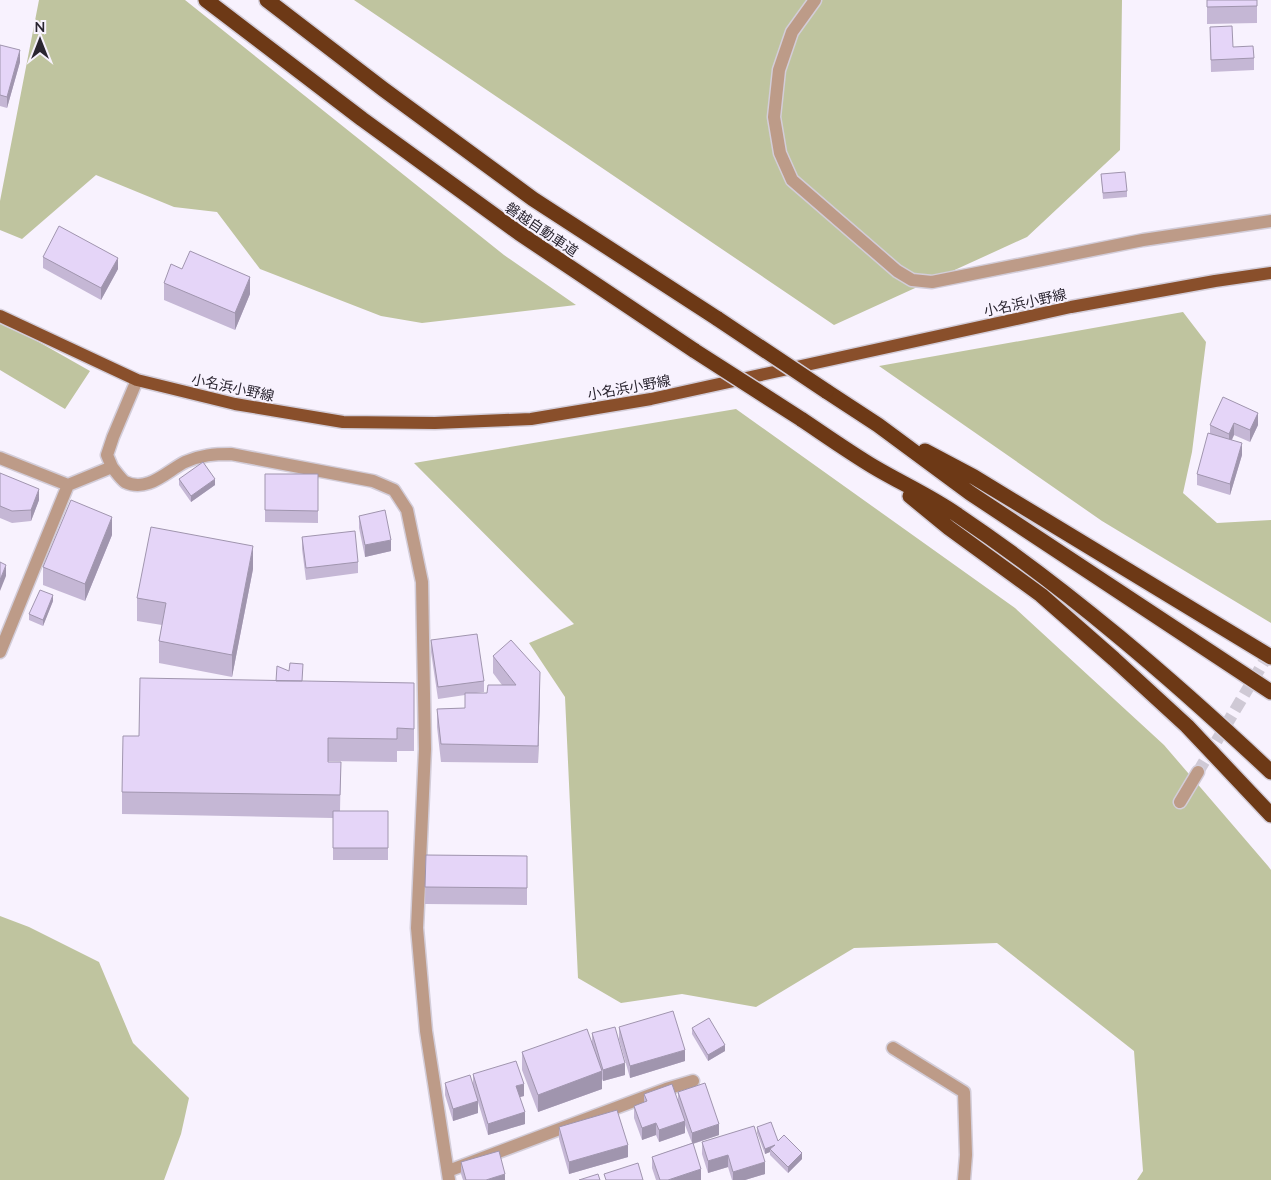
<svg xmlns="http://www.w3.org/2000/svg" width="1271" height="1180" viewBox="0 0 1271 1180" font-family="Lato,'Noto Sans JP',sans-serif">
	<style>
		.forest { fill: #bfc49f }
		.lines { fill: none; stroke-linecap: round; stroke-linejoin: round }
		.minor-tunnel { stroke: #cfc9d5; stroke-width: 12; stroke-dasharray: 12 6; stroke-linecap: butt }
		.service-casing { stroke: #d3cdd9; stroke-width: 15 }
		.minor-casing { stroke: #d3cdd9; stroke-width: 15 }
		.primary-casing { stroke: #d3cdd9; stroke-width: 15 }
		.motorway-casing { stroke: #d3cdd9; stroke-width: 18 }
		.service { stroke: #bd9b88; stroke-width: 12 }
		.minor { stroke: #bd9b88; stroke-width: 12 }
		.primary { stroke: #894f2b; stroke-width: 12 }
		.motorway { stroke: #6d3916; stroke-width: 15 }
		.motorway-bridge-casing { stroke: #d3cdd9; stroke-width: 18; stroke-linecap: butt }
		.motorway-bridge { stroke: #6d3916; stroke-width: 15 }
		.wall { fill: #c5b7d5 }
		.shaded-wall { fill: #a095ae }
		.building { fill: #e5d5f8; stroke: #a095ae }
		.labels { text-anchor: middle; dominant-baseline: central; stroke-width: 4; stroke-linejoin: round; paint-order: stroke }
		.street-label { font-size: 14px; fill: #2a2530; stroke: #f8f2fe }
	</style>
	<rect width="100%" height="100%" fill="#f8f2fe"/>
	<path class="forest" d="M39,0H185L504,255L576,305L422,323L381,316L260,269L217,212L174,207L96,175L22,239L0,230V201Z
		M354,0H1122L1120,150L1027,237L834,325Z
		M1183,312L1206,342L1192,452L1183,493L1217,523L1271,520V623L1102,521L879,366Z
		M0,320L90,371L65,409L0,370Z
		M736,409L1015,608L1164,745L1268,866L1271,870V1180H1137L1143,1171L1134,1051L997,943L854,948L756,1007L682,994L621,1003L578,978L565,697L529,643L574,624L414,463Z
		M0,916L29,927L99,962L133,1043L189,1098L181,1134L164,1180H0Z"/>
	<g class="lines">
		<path class="minor-tunnel" d="M1198,772L1271,650"/>
		<g class="service-casing">
			<path id="service" d="M893,1048L964,1092L966,1155L964,1180"/>
		</g>
		<g class="minor-casing">
			<path id="minor" d="M815,0L792,32L779,70L774,117L780,153L792,180L897,271L912,280L932,282L1143,240L1271,221
				M0,458L68,485
				M112,467C116,472 121,479 125,482C148,493 167,471 185,462C201,455 214,454 231,454L373,481L394,490L407,510L422,582L425,749L417,928L426,1031L449,1180
				M0,652L68,485L112,467L107,455L113,437L137,380
				M1180,802L1198,772
				M448,1171L666,1089L693,1081"/>
		</g>
		<g class="primary-casing">
			<path id="primary" d="M0,316L137,380L235,404L343,422L435,423L531,419L651,399L1071,307L1215,281L1271,273"/>
		</g>
		<g class="motorway-casing">
			<path id="motorway" d="M206,0L362,119L519,233L695,351
				M267,0L383,89L533,199L718,319
				M826,391L878,425L970,493L1271,692
				M801,419C825,435 849,452 874,467C901,483 930,496 956,514C1069,590 1172,679 1271,772
				M925,451L974,477L1271,657
				M910,496L949,528L1041,595L1114,659L1187,726L1271,815"/>
		</g>
		<use href="#service" class="service"/>
		<use href="#minor" class="minor"/>
		<use href="#primary" class="primary"/>
		<use href="#motorway" class="motorway"/>
		<g class="motorway-bridge-casing">
			<path id="motorway-bridge" d="M718,319L826,391
				M695,351L801,419"/>
		</g>
		<use href="#motorway-bridge" class="motorway-bridge"/>
	</g>
	<path class="wall" d="M1207,0H1257V23L1207,24Z
		M1210,27L1233,47L1254,58V70L1211,72Z
		M0,45L20,62L7,108L0,106Z
		M1101,174L1127,191V197L1103,199Z
		M43,257L118,269L101,300L43,268Z
		M182,269L250,294L235,330L164,300V283Z
		M1258,413V425L1250,442L1234,435L1232,440L1242,455L1230,495L1197,485V474L1210,434V425Z
		M0,473L39,500L31,521L12,523L0,518Z
		M265,474H318V523L265,522Z
		M179,479L215,485L191,502L179,485Z
		M359,516L391,551L365,557L359,528Z
		M112,535L85,601L43,585V567Z
		M302,537L358,562V573L306,580L302,549Z
		M253,569L232,677L159,663V641L162,625L137,621V598Z
		M53,601L43,626L29,620V614Z
		M431,640L484,681V692L476,693H487L502,685L493,673V656L540,689L538,763L441,762L437,727V709L465,708V695L438,699L431,652Z
		M302,681L414,683V751H397V762L328,761V762H341L340,811H388V860H333V818L122,814V792L139,736Z
		M426,855L527,856V905L425,904Z
		M619,1027L685,1061L630,1078L619,1039Z
		M692,1028L725,1051L708,1061L692,1034Z
		M592,1033L625,1075L603,1081L602,1079V1089L538,1112L522,1070V1052L592,1045Z
		M473,1074L524,1096L520,1097L525,1124L488,1135L478,1102V1113L453,1121L445,1095V1083L473,1085Z
		M678,1092L719,1135L693,1144L701,1180H656L652,1168V1157L692,1143L685,1125V1133L659,1142L656,1135L642,1140L634,1118V1106L644,1103V1094L678,1101Z
		M559,1127L628,1157L569,1174L559,1139Z
		M757,1127L778,1141L802,1159L788,1173L770,1155V1152L765,1154L757,1133Z
		M702,1142L765,1174L745,1180H732L728,1167L708,1173L702,1154Z
		M461,1162L505,1180H463L461,1174Z"/>
	<path class="shaded-wall" d="M20,50V62L7,108V97Z
		M118,258V269L101,300V288Z
		M250,277V294L235,330V313Z
		M1258,413V425L1250,442V430Z
		M1234,423V435L1229,445V434Z
		M1242,443V455L1230,495V484Z
		M215,479V485L191,502V496Z
		M39,489V500L31,521V510Z
		M112,517V535L85,601V584Z
		M391,540V551L365,557V545Z
		M253,546V569L232,677V655Z
		M6,565V576L0,591V580Z
		M53,595V601L43,626V620Z
		M540,672V689L538,763V746Z
		M725,1045V1051L708,1061V1055Z
		M685,1050V1061L630,1078V1066Z
		M625,1063V1075L603,1081V1070Z
		M602,1071V1089L538,1112V1095Z
		M524,1084V1096L516,1098V1086Z
		M478,1101V1113L453,1121V1109Z
		M525,1112V1124L488,1135V1124Z
		M685,1121V1133L659,1142V1130Z
		M656,1123V1135L642,1140V1128Z
		M719,1124V1135L692,1144V1133Z
		M628,1145V1157L569,1174V1162Z
		M775,1145L770,1149V1152L765,1154V1149Z
		M802,1153V1159L788,1173V1167Z
		M728,1155V1167L708,1173V1161Z
		M765,1162V1174L745,1180H733V1172Z
		M701,1169V1180H668Z
		M505,1174V1180H486Z"/>
	<path class="building" d="M1207,0H1257V6L1207,7Z
		M1232,26L1233,47L1253,46L1254,58L1211,60L1210,27Z
		M0,45L20,50L7,97L0,95Z
		M1125,172L1127,191L1103,193L1101,174Z
		M59,226L118,258L101,288L43,257Z
		M190,251L250,277L235,313L164,283L171,264L182,269Z
		M1223,397L1258,413L1250,430L1234,423L1229,434L1210,425Z
		M1208,433L1242,443L1230,484L1197,474Z
		M203,462L215,479L191,496L179,479Z
		M0,473L39,489L31,510L12,511L0,506Z
		M265,474H318V511L265,510Z
		M71,500L112,517L85,584L43,567Z
		M385,510L391,540L365,545L359,516Z
		M151,527L253,546L232,655L159,641L166,603L137,598Z
		M355,531L358,562L306,568L302,537Z
		M0,562L6,565L0,580Z
		M40,590L53,595L43,620L29,614Z
		M477,634L484,681L438,687L431,640Z
		M511,640L540,672L538,746L441,744L437,709L465,708V693H487L488,685H516L493,656Z
		M290,663L303,664L302,681H276L277,666L289,671Z
		M140,678L414,683V729L397,728V739L328,738V762H341L340,795L122,792L123,736H139Z
		M333,811H388V848H333Z
		M426,855L527,856V888L425,887Z
		M673,1011L685,1050L630,1066L619,1027Z
		M709,1018L725,1045L708,1055L692,1028Z
		M615,1027L625,1063L603,1070L592,1033Z
		M587,1029L602,1071L538,1095L522,1052Z
		M516,1061L524,1084L516,1086L525,1112L488,1124L473,1074Z
		M470,1075L478,1101L453,1109L445,1083Z
		M705,1083L719,1124L692,1133L678,1092Z
		M672,1084L685,1121L659,1130L656,1123L642,1128L634,1106L647,1101L644,1094Z
		M617,1110L628,1145L569,1162L559,1127Z
		M771,1122L778,1141L784,1135L802,1153L788,1167L770,1149L775,1145L765,1149L757,1127Z
		M754,1126L765,1162L733,1172L728,1155L708,1161L702,1142Z
		M693,1143L701,1169L668,1180H660L652,1157Z
		M499,1151L505,1174L486,1180H466L461,1162Z
		M638,1163L643,1180H606L604,1174Z
		M598,1174L600,1180H579Z"/>
	<g class="labels">
		<g class="street-label">
			<text transform="translate(542 229) rotate(34)">磐越自動車道</text>
			<text transform="translate(1025 302) rotate(-12)">小名浜小野線</text>
			<text transform="translate(233 387) rotate(12)">小名浜小野線</text>
			<text transform="translate(629 387) rotate(-10)">小名浜小野線</text>
		</g>
	</g>
	<g transform="translate(40 40)" stroke="#f8f2fe" stroke-width="4" paint-order="stroke">
	<path d="M0-4L9 19L0 12L-9 19Z" fill="#2a2530"/>
	<text y="-8" font-size="14" font-weight="bold" text-anchor="middle" fill="#2a2530">N</text>
	</g>
</svg>
